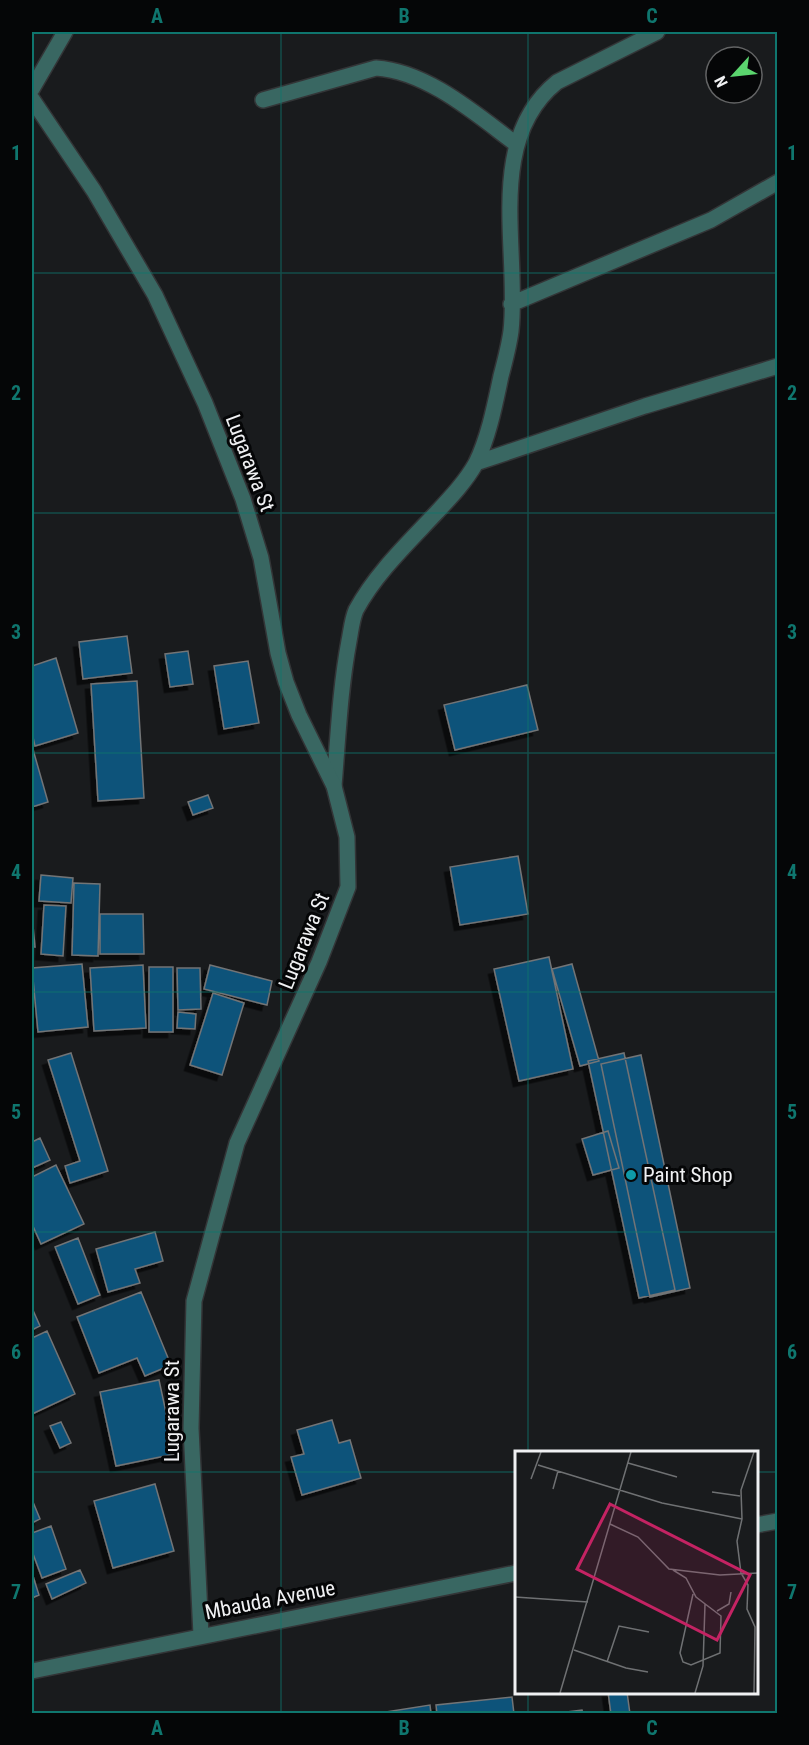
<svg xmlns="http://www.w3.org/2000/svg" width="809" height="1745" viewBox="0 0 809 1745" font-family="'Roboto Condensed',sans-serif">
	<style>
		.building { fill: #10527a; stroke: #727476; stroke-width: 1.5; filter: url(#shadow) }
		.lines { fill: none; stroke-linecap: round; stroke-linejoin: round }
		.service-casing { stroke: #333537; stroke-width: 18 }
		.minor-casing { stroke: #333537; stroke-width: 18 }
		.tertiary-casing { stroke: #333537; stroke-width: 18 }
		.service { stroke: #396762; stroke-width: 15 }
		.minor { stroke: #396762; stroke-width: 15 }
		.tertiary { stroke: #396762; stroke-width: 15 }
		.grid { fill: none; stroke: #0f766e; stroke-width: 1.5; stroke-opacity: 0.55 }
		.culture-dot { fill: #0f9aa8; stroke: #050607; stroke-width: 2 }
		.labels { text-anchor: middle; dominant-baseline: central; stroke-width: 6; stroke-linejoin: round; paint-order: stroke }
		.street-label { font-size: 21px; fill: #f0f1f3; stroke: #050607 }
		.poi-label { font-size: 21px; fill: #f0f1f3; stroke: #050607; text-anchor: start }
		.inset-road { fill: none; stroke: #6f7173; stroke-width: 1.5 }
		.view { fill: #c42363; fill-opacity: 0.15; stroke: #c42363; stroke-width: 3 }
		.inset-edge { fill: none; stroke: #f0f1f3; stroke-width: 3 }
		.neatline { fill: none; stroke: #0f766e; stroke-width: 2 }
		.grid-label { font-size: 20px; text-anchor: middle; font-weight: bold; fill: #0f766e }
	</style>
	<defs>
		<filter id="shadow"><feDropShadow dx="-5.5" dy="5.5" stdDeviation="0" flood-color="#0009"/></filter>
	</defs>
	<rect width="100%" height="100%" fill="#191b1d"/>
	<path class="building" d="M127,636L132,673L83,679L79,642Z
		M188,651L193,684L170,687L165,654Z
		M56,658L78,733L35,746L32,733V666Z
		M248,661L259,723L224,729L214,666Z
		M137,681L144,798L98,801L91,684Z
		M527,685L538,730L455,750L444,705Z
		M32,746L48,802L32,807Z
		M208,795L213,808L193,815L188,802Z
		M518,856L528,914L460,925L450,867Z
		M41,875L73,878L71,903L39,901Z
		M74,883L100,884L98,956L72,955Z
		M44,905L66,906L63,956L41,954Z
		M100,914H143L144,954H100Z
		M32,915L35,947H32Z
		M549,957L573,1069L519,1081L494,969Z
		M82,964L88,1027L38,1032L32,968Z
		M572,964L599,1061L580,1066L552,969Z
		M143,965L146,1028L94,1031L90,968Z
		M210,965L272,981L267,1005L204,989Z
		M149,967H173V1032H149Z
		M177,968H200L201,1009L178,1010Z
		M213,993L244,1003L222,1075L190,1065Z
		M178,1012L196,1014L195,1029L177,1028Z
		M71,1053L108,1171L70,1183L65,1166L80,1161L48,1060Z
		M624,1053L675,1290L639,1298L588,1061Z
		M641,1055L690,1288L650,1297L601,1064Z
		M608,1131L619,1168L593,1175L582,1139Z
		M40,1138L50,1160L32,1168V1142Z
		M56,1165L84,1224L41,1244L32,1224V1177Z
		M155,1232L163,1261L135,1269L140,1283L108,1292L96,1249Z
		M78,1238L100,1295L78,1304L55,1247Z
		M141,1292L171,1365L145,1376L137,1358L99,1373L77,1317Z
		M32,1308L40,1326L32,1330Z
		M47,1331L75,1394L32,1414V1338Z
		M159,1380L175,1454L116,1466L100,1392Z
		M332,1420L339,1443L350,1440L361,1478L302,1495L291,1457L304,1454L297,1430Z
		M61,1422L71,1443L60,1448L50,1426Z
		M155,1484L174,1551L113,1568L94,1501Z
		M33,1502L40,1519L32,1523V1503Z
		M51,1526L66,1569L42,1578L32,1551V1533Z
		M80,1570L86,1583L52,1599L46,1584Z
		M32,1573L39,1595L32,1598Z
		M608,1692H627L630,1714H611Z
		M512,1697L514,1714H437L436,1705Z
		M430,1705L431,1714H373Z
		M582,1710L583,1714H550Z"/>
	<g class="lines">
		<g class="service-casing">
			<path id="service" d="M263,100L376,68C427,71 477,115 516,144
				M511,304L711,220L778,182
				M476,463L645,406L778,366
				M334,786C338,738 340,689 349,641C351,631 352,619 356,610C376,573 408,543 437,512C451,497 466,481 476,463C489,436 495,404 501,376C505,361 509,346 511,331C520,251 484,141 557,82L657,32"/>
		</g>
		<g class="minor-casing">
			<path id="minor" d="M32,89L65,32
				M32,99L94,191L155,295L205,403L243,499L261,558L278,653L286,682L299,715L334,786L347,837L348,887L319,962L237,1143L194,1301L191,1428L201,1635"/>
		</g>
		<g class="tertiary-casing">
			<path id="tertiary" d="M756,1525L778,1521
				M32,1671L516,1573"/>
		</g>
		<use href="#service" class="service"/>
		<use href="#minor" class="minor"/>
		<use href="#tertiary" class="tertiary"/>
	</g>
	<path class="grid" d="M281,32V1714M528,32V1452M32,273H778M32,513H778M32,753H778M32,992H778M32,1232H778M32,1472H516M756,1472H778M528,1692V1714"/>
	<circle class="culture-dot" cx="631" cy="1175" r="6"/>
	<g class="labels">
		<g class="street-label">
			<text transform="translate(250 463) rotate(69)">Lugarawa St</text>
			<text transform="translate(304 941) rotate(-68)">Lugarawa St</text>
			<text transform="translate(172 1411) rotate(-90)">Lugarawa St</text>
			<text transform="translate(270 1600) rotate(-11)">Mbauda Avenue</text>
		</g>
		<g class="poi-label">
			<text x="643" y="1175">Paint Shop</text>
		</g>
	</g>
	<g transform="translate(515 1451)">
		<rect width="243" height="243" fill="#191b1d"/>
		<path class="inset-road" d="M239,1L226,39L227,68L222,90L226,122L233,134L232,158L240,176L239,242M113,12L162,26M23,14L147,52L227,68M16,28L26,1M38,38L43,20M197,41L225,45M95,73L123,86L154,118L205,124L243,122M158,119L171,127L181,146L206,165L205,202L176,214L168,211L165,202L178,143M0,146L73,151M202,160L214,153L216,141M59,199L111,217L133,221M92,211L104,175L134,181M45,242L116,1M180,242L188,215L190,153"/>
		<path class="view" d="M95,53L235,124L202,189L62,118Z"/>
		<rect width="243" height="243" class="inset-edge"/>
	</g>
	<rect width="809" height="1745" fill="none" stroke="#050607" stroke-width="66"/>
	<g transform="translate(734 75) rotate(243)"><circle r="28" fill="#050607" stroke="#636465" stroke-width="1.5"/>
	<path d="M0-4.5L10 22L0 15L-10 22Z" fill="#5bd56e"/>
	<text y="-9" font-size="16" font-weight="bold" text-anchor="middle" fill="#f0f1f3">N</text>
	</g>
	<rect x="33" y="33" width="743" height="1679" class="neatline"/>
	<g class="grid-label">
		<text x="157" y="23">A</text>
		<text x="404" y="23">B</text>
		<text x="652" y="23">C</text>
		<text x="16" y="160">1</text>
		<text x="792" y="160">1</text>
		<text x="16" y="400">2</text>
		<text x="792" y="400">2</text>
		<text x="16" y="639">3</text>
		<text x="792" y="639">3</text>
		<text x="16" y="879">4</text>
		<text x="792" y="879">4</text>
		<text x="16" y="1119">5</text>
		<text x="792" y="1119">5</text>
		<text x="16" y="1359">6</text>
		<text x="792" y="1359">6</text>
		<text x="16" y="1599">7</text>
		<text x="792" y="1599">7</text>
		<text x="157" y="1735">A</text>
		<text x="404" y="1735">B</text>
		<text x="652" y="1735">C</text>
	</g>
</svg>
